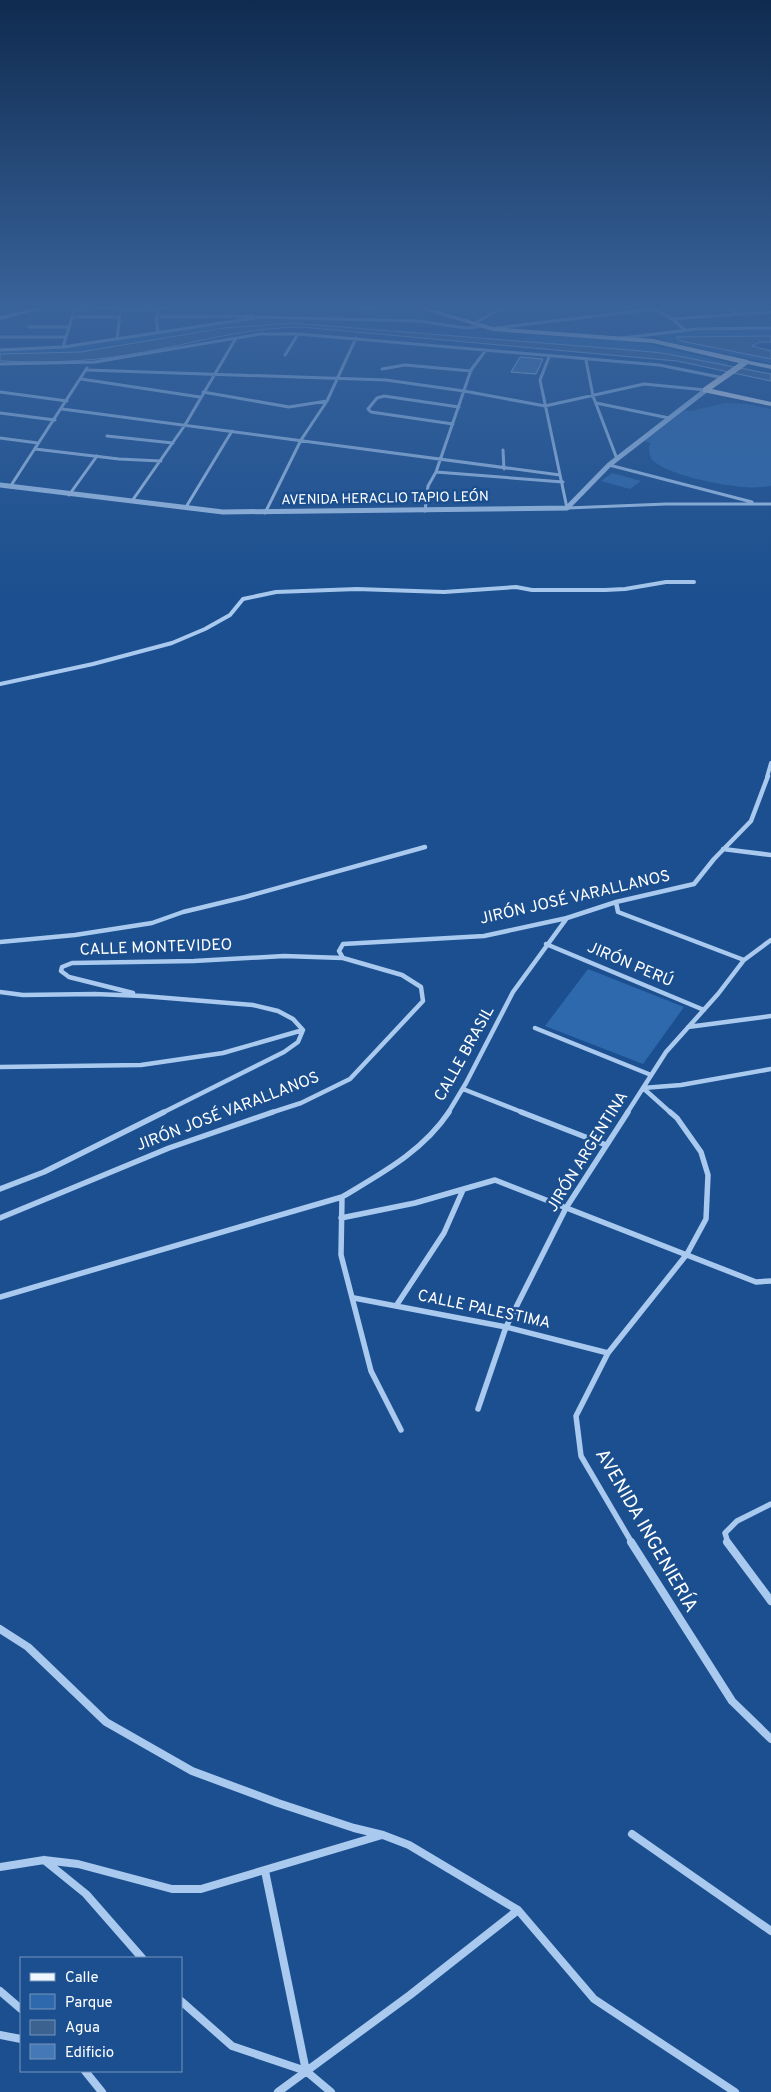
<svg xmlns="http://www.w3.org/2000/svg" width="771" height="2092" viewBox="0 0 771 2092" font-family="Overpass,sans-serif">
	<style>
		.green { fill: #2e69ad }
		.water { fill: #3c6290; stroke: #9cc4f0 }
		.building { fill: #4478b7; stroke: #cfe3fa }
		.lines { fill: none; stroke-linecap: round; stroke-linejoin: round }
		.minor-far4 { stroke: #a9c9ee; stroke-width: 3 }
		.minor-far3 { stroke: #a9c9ee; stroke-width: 4 }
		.minor-far2 { stroke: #a9c9ee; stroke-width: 4.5 }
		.minor-far1 { stroke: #a9c9ee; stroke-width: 5.5 }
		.minor { stroke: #a9c9ee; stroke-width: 8 }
		.tertiary { stroke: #a9c9ee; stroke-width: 5 }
		.primary { fill: #f0f6ff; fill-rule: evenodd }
		.trunk { fill: #f8faff; fill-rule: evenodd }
		.labels { text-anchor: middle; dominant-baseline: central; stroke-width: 5; stroke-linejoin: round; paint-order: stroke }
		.far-street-label { font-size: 14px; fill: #fff; stroke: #1b4f8f }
		.street-label { font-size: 16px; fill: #fff; stroke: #1b4f8f }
		.near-street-label { font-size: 19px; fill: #fff; stroke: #1b4f8f }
	</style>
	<rect width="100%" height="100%" fill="#1b4f8f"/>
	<path class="green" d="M258,318H304L301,323C227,318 154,344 81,352C54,355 27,355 0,354V351L61,349Z
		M771,329V336L677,337L681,341L771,359V363L666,341L655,336L664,333Z
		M528,335L639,342L728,363L726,365L523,341Z
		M726,403L747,404L771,409V486C762,487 753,488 744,487C724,486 661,474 651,458C649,454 649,450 649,446L651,443L644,441L685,410L691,411Z
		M612,473L641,481L630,489L601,481Z
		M588,969L684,1007L643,1064L545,1026Z"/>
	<path class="water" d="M292,323L630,350L662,353L771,374V381L677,361L300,327C241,328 185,346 126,355C85,362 42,363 0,361V354L81,352L224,328Z
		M771,336V342H760L752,346L771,351V359L681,341L676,337Z"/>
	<path class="building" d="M520,357L543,359L536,374L511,372Z"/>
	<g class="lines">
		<path class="minor-far4" d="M423,308H425
			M652,308L672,319L685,330
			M727,308L737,314
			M74,309L121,308
			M120,310L169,308
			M72,317H119
			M156,317L253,316
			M672,319L771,312
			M473,324L498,310L508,308
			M29,327H69
			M496,328L655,309
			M158,332L156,317L159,308
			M0,337H66
			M622,338L696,329L771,328
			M117,339L120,315
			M63,347L75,308
			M0,350L63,347L261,317L418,321L466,328L484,326
			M285,355L298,334
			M549,357L540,380L567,508L666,504H771
			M586,360L593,396L617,459
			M0,364L95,362L260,334H298L659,365L724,378
			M382,369L405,365L471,371
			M87,370L386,380L464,391L545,406L644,384L706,390
			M81,379L200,397
			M0,392L67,401
			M203,392L289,407L327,401
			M596,403L669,418
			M62,409L560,475
			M0,413L55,420
			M453,424L371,412L368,409L377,398L384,396L459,407
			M107,436L173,443
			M0,438L38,443
			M35,449L119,459L161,461
			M503,450L504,469
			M609,465L752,502
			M436,472L563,482
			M10,487L87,368
			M69,495L97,456
			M132,501L185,425L236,338
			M186,507L232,431
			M425,511L428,486L436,472L471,370L486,350
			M265,513L301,440L327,401L356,338"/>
		<path class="minor-far3" d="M0,684L93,664L172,643L205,629L230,615L243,599L276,592L357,589L444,592L516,587L532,590H605L625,589L666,582H694
			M767,777L771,763"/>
		<path class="minor-far2" d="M723,849L771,855
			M616,902L618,912L744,960
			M0,942L75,935L152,923L183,912L245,897L425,847
			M546,944L704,1010
			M0,992L23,995L95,994L143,996L253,1005L278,1011L293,1019L303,1030L298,1042L284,1052L162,1113
			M133,993L69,977L61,971L62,967L72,963L194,961L284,956L343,958
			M688,1027L771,1016
			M535,1028L651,1075
			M0,1067L141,1065L223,1053L303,1030
			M643,1088L671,1113
			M643,1088L681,1085L771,1069
			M463,1089L524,1113
			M270,1113L301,1103L350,1079L423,1001L421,987L402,975L343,958L339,951L343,944L484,936L567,918L616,902L694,884L714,859L751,821L768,776
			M448,1113L466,1083L513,992L567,918
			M627,1113L666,1052L718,994L744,960L771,940"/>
		<path class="minor-far1" d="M521,1112L606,1145
			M0,1189L44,1172L164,1112
			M0,1218L169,1148L273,1112
			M341,1218L415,1203L495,1180L756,1282L771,1281
			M0,1297L342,1197
			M354,1298L506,1327L608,1353
			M396,1306L444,1233L463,1190
			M478,1409L506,1327L566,1208L628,1112
			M401,1430L371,1371L341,1255L342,1197C382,1173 422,1152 449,1112
			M632,1543L581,1456L576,1416L608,1353L687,1254L706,1219L708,1175L701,1152L677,1118L670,1112
			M728,1543L725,1533L737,1521L771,1504"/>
		<path class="minor" d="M631,1542L732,1701L771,1739
			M727,1542L771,1601
			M0,1629L28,1647L106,1722L192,1771L278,1803L354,1828L383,1835L409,1845L518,1910L594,1999L735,2092
			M632,1834L771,1931
			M44,1860L86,1894L142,1958
			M0,1867L44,1860L78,1864L172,1889H201L382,1835
			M265,1871L306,2071
			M0,1991L21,2009
			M181,2001L232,2046L306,2071L331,2092
			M0,2035L21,2039
			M85,2071L102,2092
			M278,2092L410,1995L518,1910"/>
		<path class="tertiary" d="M369,308H371
			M0,485L223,512L567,508L609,465L706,390"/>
		<path class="primary" d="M745,360L771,365V369L743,363L742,362Z"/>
		<path class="trunk" d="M36,308H46L0,320V316Z
			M359,308H378C374,311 363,311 359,308Z
			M418,308H427L493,327L653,339L748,360V364L712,389L771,402V406L703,392V388L739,363L653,343L493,331Z"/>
	</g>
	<linearGradient id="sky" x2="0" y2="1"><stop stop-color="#0f2b4f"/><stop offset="0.51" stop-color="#39639b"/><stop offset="1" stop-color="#39639b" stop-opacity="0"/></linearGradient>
	<rect width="771" height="600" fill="url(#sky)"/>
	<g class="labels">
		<g class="far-street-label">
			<text transform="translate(385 499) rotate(-1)">AVENIDA HERACLIO TAPIO LEÓN</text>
		</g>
		<g class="street-label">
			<text transform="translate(575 898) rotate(-13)">JIRÓN JOSÉ VARALLANOS</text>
			<text transform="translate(156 948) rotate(-2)">CALLE MONTEVIDEO</text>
			<text transform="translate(630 965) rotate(23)">JIRÓN PERÚ</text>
			<text transform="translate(465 1054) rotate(-61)">CALLE BRASIL</text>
			<text transform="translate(228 1112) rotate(-21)">JIRÓN JOSÉ VARALLANOS</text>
			<text transform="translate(588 1152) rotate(-58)">JIRÓN ARGENTINA</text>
			<text transform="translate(484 1310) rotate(12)">CALLE PALESTIMA</text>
		</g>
		<g class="near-street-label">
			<text transform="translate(646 1531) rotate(60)">AVENIDA INGENIERÍA</text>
		</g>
	</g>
	<rect x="20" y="1957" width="162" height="115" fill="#1b4f8f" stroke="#7695bc"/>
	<rect x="30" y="1973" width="25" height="8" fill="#f0f6ff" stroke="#7695bc"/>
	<text x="65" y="1982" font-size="15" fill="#ffffff">Calle</text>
	<rect x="30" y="1994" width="25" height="15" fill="#2e69ad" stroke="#7695bc"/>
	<text x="65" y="2007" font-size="15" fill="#ffffff">Parque</text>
	<rect x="30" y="2020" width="25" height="15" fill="#3c6290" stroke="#7695bc"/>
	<text x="65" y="2032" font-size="15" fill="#ffffff">Agua</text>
	<rect x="30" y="2044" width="25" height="15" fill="#4478b7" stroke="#7695bc"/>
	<text x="65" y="2057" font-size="15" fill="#ffffff">Edificio</text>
</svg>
